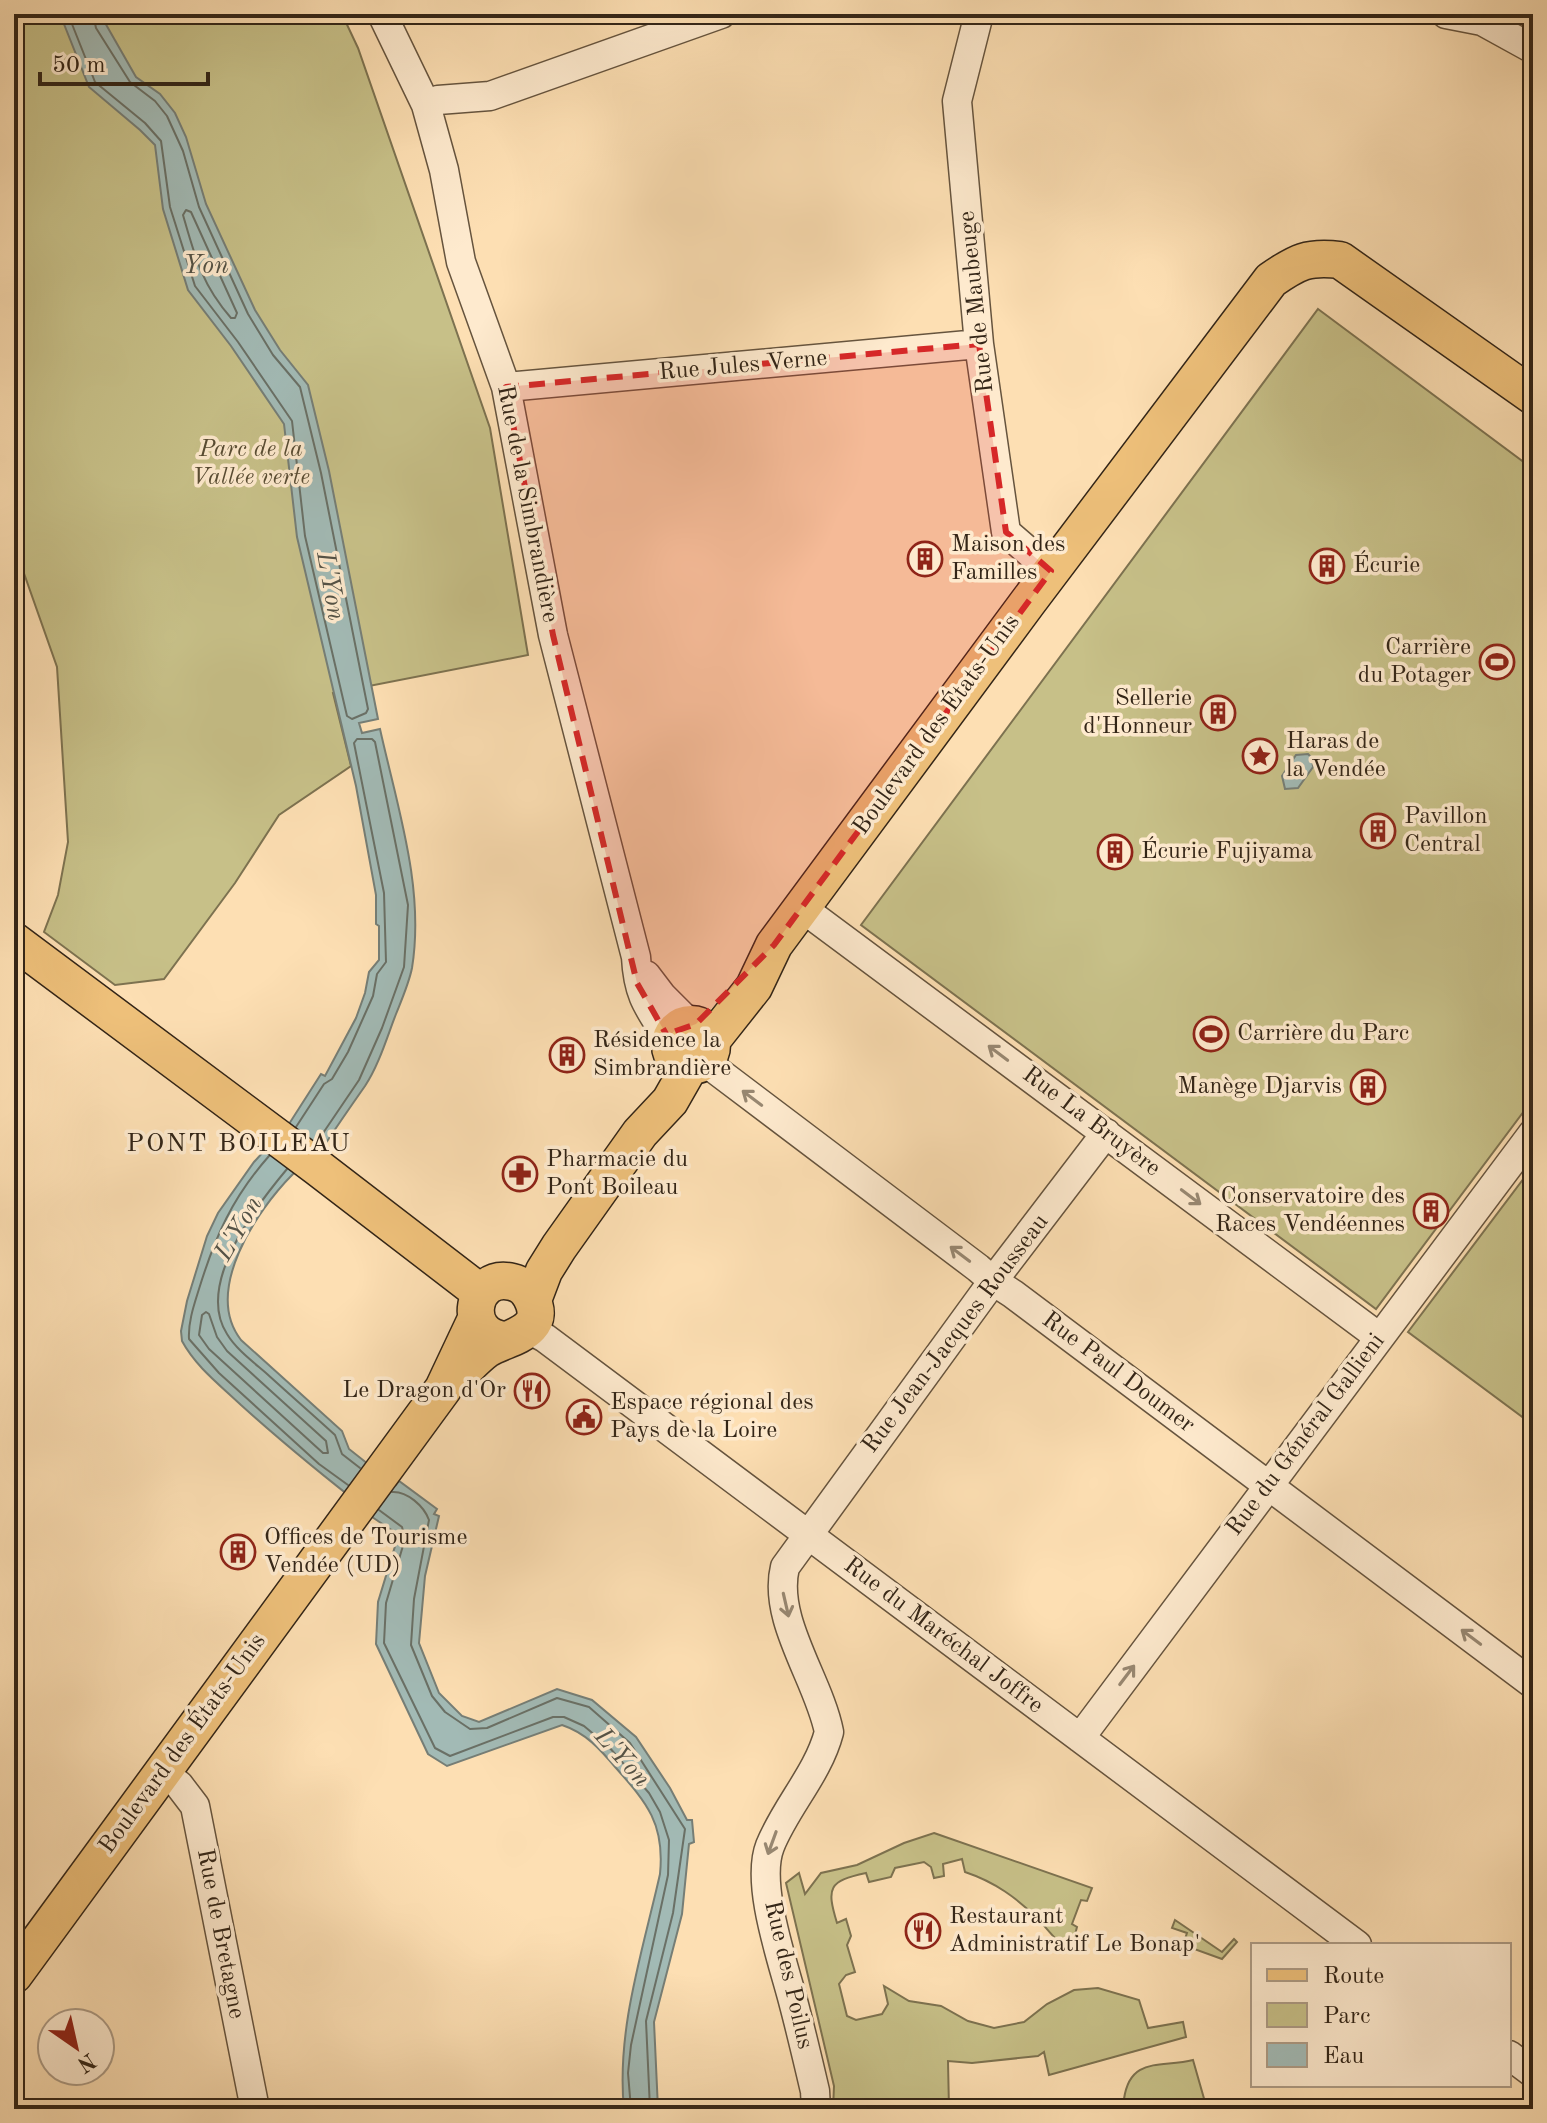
<svg xmlns="http://www.w3.org/2000/svg" width="1547" height="2123" viewBox="0 0 1547 2123" font-family="'Old Standard TT',serif">
	<style>
		.green { fill: #c7c088; stroke: #7d7250; stroke-width: 2 }
		.water { fill: #a2bab5; stroke: #767e76; stroke-width: 2 }
		.lines { fill: none; stroke-linecap: round; stroke-linejoin: round }
		.shore { stroke: #6a7066; stroke-width: 2 }
		.minor-casing { stroke: #66543e; stroke-width: 31 }
		.major-casing { stroke: #332517; stroke-width: 39 }
		.minor { stroke: #feeace; stroke-width: 28 }
		.major { stroke: #eec07a; stroke-width: 36 }
		.oneway { stroke: #988872 }
		.marked { fill: #d62828; fill-opacity: 0.2; stroke: #d62828; stroke-width: 6; stroke-dasharray: 16 10; stroke-linejoin: round }
		.labels { text-anchor: middle; dominant-baseline: central; stroke-width: 7; stroke-linejoin: round; paint-order: stroke }
		.street-label { font-size: 24px; fill: #332517; stroke: #feeace }
		.park-label { font-size: 24px; font-style: italic; fill: #584c33; stroke: #feeace }
		.poi-label { font-size: 24px; fill: #332517; stroke: #feeace; text-anchor: start }
		.water-label { font-size: 26px; font-style: italic; fill: #545246; stroke: #feeace }
		.neighbourhood-label { font-size: 26px; letter-spacing: 2px; fill: #332517; stroke: #feeace }
	</style>
	<rect width="100%" height="100%" fill="#fddfb3"/>
	<filter id="stains"><feTurbulence type="fractalNoise" baseFrequency=".0025" numOctaves="4"/><feColorMatrix values="0 0 0 0 .2 0 0 0 0 .09 0 0 0 0 .02 0 0 0 .5 -.17"/></filter>
	<radialGradient id="worn" r=".72"><stop offset=".6" stop-color="#630" stop-opacity="0"/><stop offset="1" stop-color="#630" stop-opacity=".3"/></radialGradient>
	<path class="green" d="M14,14H342L358,48L490,428L528,655L333,693L351,766L279,815L235,883L164,979L115,985L44,932L58,895L68,842L57,667L14,545Z
		M1318,309L1533,469V1099L1376,1309L861,925Z
		M1533,1166V1425L1408,1332Z
		M934,1833L1092,1888L1087,1901L1081,1900L1072,1924L1077,1927L1071,1950C1056,1942 1050,1932 1039,1920C1017,1898 995,1882 965,1872L962,1859L943,1864L944,1876L934,1878L931,1867L924,1862L895,1868L891,1877L869,1882L866,1873C829,1881 826,1887 837,1923L846,1919L851,1936L847,1945L855,1972L846,1975L839,1984L847,2016L856,2020L882,2014L888,2004L884,1986L909,2001L941,2006L968,2021L994,2028L1024,2022L1047,2004L1074,1990L1098,1988L1139,2000L1148,2028L1183,2022L1186,2037L1049,2075L1044,2052L1038,2056L972,2063L948,2061L949,2109H833L834,2086L786,1883L799,1873L805,1894L821,1873L857,1865L904,1843Z
		M1175,1920L1222,1952L1234,1939L1237,1942L1222,1959L1183,1945L1187,1933L1172,1928Z
		M1193,2060L1207,2109H1133L1124,2099C1130,2056 1161,2068 1193,2060Z"/>
	<path class="water" d="M60,14H100L136,77L160,94L175,113L186,137L206,204L255,310L280,350L308,385L329,471L378,719L359,723L362,733L380,729C397,806 425,888 412,968C409,983 402,999 396,1014C387,1037 379,1065 365,1086C351,1106 337,1126 324,1146C316,1157 302,1165 293,1174C256,1211 203,1291 241,1340L342,1431L349,1449L392,1483L396,1485L399,1481L437,1509L434,1514L439,1516L425,1576L419,1643L439,1693L462,1716L479,1722L557,1689L592,1700L636,1737L670,1788L687,1820H692L694,1842L689,1844L682,1914L654,2022L658,2109H624C616,2030 643,1950 660,1874C665,1824 647,1803 616,1768C600,1749 586,1733 562,1725L447,1766L428,1754L376,1644L378,1602L396,1543V1533L372,1517L371,1513C326,1478 283,1443 241,1405C220,1385 196,1367 182,1341L181,1331L187,1301L207,1236L218,1213L254,1162L289,1124L321,1074L325,1076L356,1018L365,993L369,972L379,960V926L376,924V895L356,786L297,537L284,424L231,346L188,290L163,209L155,145L140,130L89,87Z
		M1308,754L1312,758L1313,767L1298,788L1285,789L1282,776L1296,755Z"/>
	<g class="lines">
		<path class="shore" d="M68,14L95,82L145,123L161,141L170,207L195,286L238,342L292,421L305,536L347,716L352,719L366,713L368,709L321,473L300,387L273,355L248,314L199,207L183,151L167,116L155,101L130,82L96,28L93,14
			M186,210L191,212L237,313L235,318H231C202,285 195,257 183,215Z
			M296,1127L324,1084L332,1079L348,1052L373,996L377,974L386,962L384,893L354,743L357,739H372L375,742L408,905L404,967L382,1028L359,1080L317,1142
			M269,1156C232,1198 215,1237 199,1289C194,1305 188,1322 189,1339L219,1373L319,1464L348,1485
			M287,1169C256,1206 195,1284 227,1334C236,1349 252,1361 266,1373C289,1394 312,1414 335,1435L342,1454L360,1468
			M206,1312L209,1314L217,1337L227,1351L326,1441L328,1453H323L209,1349L199,1335L202,1315Z
			M392,1492C407,1491 424,1506 429,1520L414,1599L411,1645L432,1696L445,1712L470,1729L487,1728L557,1698L589,1707L630,1743L685,1829L673,1913L646,2021L650,2109
			M379,1510L402,1527L405,1539L386,1603L384,1643L435,1748L450,1756L553,1717H564L584,1726L609,1747L649,1793L660,1812L669,1840L668,1875L631,2045L628,2073L631,2109"/>
		<g class="minor-casing">
			<path id="minor" d="M382,14L426,105L444,170L461,262L506,387L553,635L636,957C638,997 649,1008 670,1041
				M979,14L957,101L979,344L1006,532L1051,571
				M1446,14L1482,21L1533,49
				M426,105L438,100L490,96L721,14
				M506,387L979,344
				M802,908L1379,1337
				M646,975L662,996L689,1023
				M704,1061L978,1268L993,1281L1013,1294L1533,1684
				M528,1329L545,1338L1357,1945
				M1080,1738L1533,1133
				M163,1772L179,1785L195,1806L255,2109
				M1509,2055L1533,2073
				M816,2109L815,2091C808,2061 801,2031 793,2001C783,1962 755,1884 770,1846C786,1806 818,1774 829,1732C819,1680 772,1620 785,1567L993,1281L1106,1133"/>
		</g>
		<g class="major-casing">
			<path id="major" d="M14,941L317,1167L481,1293
				M670 1045a21 21 0 1 1 42 0a21 21 0 1 1-42 0Z
				M712,1040L754,987L774,945L1028,602L1271,280C1297,262 1308,256 1340,260L1533,396
				M533,1300L544,1271L559,1247L640,1133L670,1101L690,1066
				M454,1379C465,1370 475,1358 486,1350C505,1337 550,1334 531,1297C527,1289 520,1284 512,1282C472,1272 459,1335 505,1340
				M14,1975L443,1389L476,1319"/>
		</g>
		<use href="#minor" class="minor"/>
		<use href="#major" class="major"/>
	</g>
	<defs><path id="oneway-shaft" d="M-6 0H5M1.5-3L5.5 0L1.5 3" fill="none" stroke-width="1.6" stroke-linecap="round" stroke-linejoin="round" transform="scale(2)"/></defs>
	<g class="oneway">
		<use href="#oneway-shaft" transform="translate(998 1053) rotate(-143)"/>
		<use href="#oneway-shaft" transform="translate(752 1098) rotate(-143)"/>
		<use href="#oneway-shaft" transform="translate(1191 1197) rotate(37)"/>
		<use href="#oneway-shaft" transform="translate(960 1254) rotate(-143)"/>
		<use href="#oneway-shaft" transform="translate(786 1605) rotate(77)"/>
		<use href="#oneway-shaft" transform="translate(1471 1637) rotate(-143)"/>
		<use href="#oneway-shaft" transform="translate(1127 1675) rotate(-53)"/>
		<use href="#oneway-shaft" transform="translate(772 1843) rotate(110)"/>
	</g>
	<path class="marked" d="M979,344L1006,532L1051,571L774,945L696,1024L673,1032L670,1041L637,983L553,635L506,387Z"/>
	<defs>
		<g id="building-ring" transform="scale(1.8)"><circle r="9.5" fill="#feeace" stroke="#8f2418" stroke-width="1.5"/><path d="M-4-6H4V6H1V3H-1V6H-4ZM-2.5-4.3h1.7v1.8h-1.7ZM.8-4.3h1.7v1.8H.8ZM-2.5-1h1.7V.8h-1.7ZM.8-1h1.7V.8H.8Z" fill="#8f2418"/></g>
		<g id="stadium-ring" transform="scale(1.8)"><circle r="9.5" fill="#feeace" stroke="#8f2418" stroke-width="1.5"/><path d="M0-5a6.5 5 0 1 0 0 10a6.5 5 0 1 0 0-10ZM-3.5-1.8h7v3.6h-7Z" fill="#8f2418"/></g>
		<g id="sight-ring" transform="scale(1.8)"><circle r="9.5" fill="#feeace" stroke="#8f2418" stroke-width="1.5"/><path d="M0-6L1.8-2.2L6-1.7L2.9 1.2L3.7 5.4L0 3.3L-3.7 5.4L-2.9 1.2L-6-1.7L-1.8-2.2Z" fill="#8f2418"/></g>
		<g id="pharmacy-ring" transform="scale(1.8)"><circle r="9.5" fill="#feeace" stroke="#8f2418" stroke-width="1.5"/><path d="M-2-6h4v4h4v4h-4v4h-4v-4h-4v-4h4Z" fill="#8f2418"/></g>
		<g id="restaurant-ring" transform="scale(1.8)"><circle r="9.5" fill="#feeace" stroke="#8f2418" stroke-width="1.5"/><path d="M-5-6h1v4h1v-4h1v4h1v-4h1v5L-1.5 .5V6h-2V.5L-5-1ZM5-6V6H3V1.5H1.5Q1.5-4 5-6Z" fill="#8f2418"/></g>
		<g id="civic-ring" transform="scale(1.8)"><circle r="9.5" fill="#feeace" stroke="#8f2418" stroke-width="1.5"/><path d="M-.6-6.5H3V-4.5H.6V-3L4-1V1h2V6H-6V1h2V-1L-.6-3ZM-1.2 2.5V6h2.4V2.5Z" fill="#8f2418"/></g>
	</defs>
	<g fill-rule="evenodd">
		<use href="#building-ring" x="925" y="559"/>
		<use href="#building-ring" x="1327" y="566"/>
		<use href="#stadium-ring" x="1497" y="662"/>
		<use href="#building-ring" x="1218" y="713"/>
		<use href="#sight-ring" x="1260" y="756"/>
		<use href="#building-ring" x="1378" y="831"/>
		<use href="#building-ring" x="1115" y="852"/>
		<use href="#stadium-ring" x="1211" y="1034"/>
		<use href="#building-ring" x="567" y="1055"/>
		<use href="#building-ring" x="1368" y="1087"/>
		<use href="#pharmacy-ring" x="520" y="1174"/>
		<use href="#building-ring" x="1431" y="1211"/>
		<use href="#restaurant-ring" x="532" y="1391"/>
		<use href="#civic-ring" x="584" y="1417"/>
		<use href="#building-ring" x="238" y="1552"/>
		<use href="#restaurant-ring" x="923" y="1931"/>
	</g>
	<g class="labels">
		<g class="street-label">
			<text transform="translate(977 302) rotate(-96)">Rue de Maubeuge</text>
			<text transform="translate(743 366) rotate(-5)">Rue Jules Verne</text>
			<text transform="translate(527 504) rotate(79)">Rue de la Simbrandière</text>
			<text transform="translate(937 725) rotate(-54)">Boulevard des États-Unis</text>
			<text transform="translate(1091 1122) rotate(37)">Rue La Bruyère</text>
			<text transform="translate(956 1334) rotate(-53)">Rue Jean-Jacques Rousseau</text>
			<text transform="translate(1118 1373) rotate(37)">Rue Paul Doumer</text>
			<text transform="translate(1306 1435) rotate(-53)">Rue du Général Gallieni</text>
			<text transform="translate(943 1636) rotate(37)">Rue du Maréchal Joffre</text>
			<text transform="translate(183 1744) rotate(-54)">Boulevard des États-Unis</text>
			<text transform="translate(220 1934) rotate(79)">Rue de Bretagne</text>
			<text transform="translate(788 1975) rotate(77)">Rue des Poilus</text>
		</g>
		<g class="park-label">
			<text x="251" y="450">Parc de la<tspan x="251" dy="28">Vallée verte</tspan></text>
		</g>
		<g class="poi-label">
			<text x="951" y="545">Maison des<tspan x="951" dy="28">Familles</tspan></text>
			<text x="1353" y="566">Écurie</text>
			<text x="1471" y="648" text-anchor="end">Carrière<tspan x="1471" dy="28">du Potager</tspan></text>
			<text x="1192" y="699" text-anchor="end">Sellerie<tspan x="1192" dy="28">d'Honneur</tspan></text>
			<text x="1286" y="742">Haras de<tspan x="1286" dy="28">la Vendée</tspan></text>
			<text x="1404" y="817">Pavillon<tspan x="1404" dy="28">Central</tspan></text>
			<text x="1141" y="852">Écurie Fujiyama</text>
			<text x="1237" y="1034">Carrière du Parc</text>
			<text x="593" y="1041">Résidence la<tspan x="593" dy="28">Simbrandière</tspan></text>
			<text x="1342" y="1087" text-anchor="end">Manège Djarvis</text>
			<text x="546" y="1160">Pharmacie du<tspan x="546" dy="28">Pont Boileau</tspan></text>
			<text x="1405" y="1197" text-anchor="end">Conservatoire des<tspan x="1405" dy="28">Races Vendéennes</tspan></text>
			<text x="506" y="1391" text-anchor="end">Le Dragon d'Or</text>
			<text x="610" y="1403">Espace régional des<tspan x="610" dy="28">Pays de la Loire</tspan></text>
			<text x="264" y="1538">Offices de Tourisme<tspan x="264" dy="28">Vendée (UD)</tspan></text>
			<text x="949" y="1917">Restaurant<tspan x="949" dy="28">Administratif Le Bonap'</tspan></text>
		</g>
		<g class="water-label">
			<text x="206" y="266">Yon</text>
			<text transform="translate(330 586) rotate(80)">L'Yon</text>
			<text transform="translate(239 1229) rotate(-60)">L'Yon</text>
			<text transform="translate(622 1758) rotate(48)">L'Yon</text>
		</g>
		<g class="neighbourhood-label">
			<text x="239" y="1144">PONT BOILEAU</text>
		</g>
	</g>
	<rect width="1547" height="2123" fill="none" stroke="#fddfb3" stroke-width="48"/>
	<rect x="16" y="16" width="1515" height="2091" fill="none" stroke="#332517" stroke-width="4"/>
	<rect x="24" y="24" width="1499" height="2075" fill="none" stroke="#332517" stroke-width="2"/>
	<rect x="1251" y="1943" width="260" height="144" fill="#feeace" stroke="#ad9b85" stroke-width="2"/>
	<rect x="1267" y="1969" width="40" height="12" fill="#eec07a" stroke="#ad9b85" stroke-width="2"/>
	<text x="1323" y="1983" font-size="24" fill="#332517">Route</text>
	<rect x="1267" y="2003" width="40" height="24" fill="#c7c088" stroke="#ad9b85" stroke-width="2"/>
	<text x="1323" y="2023" font-size="24" fill="#332517">Parc</text>
	<rect x="1267" y="2043" width="40" height="24" fill="#a2bab5" stroke="#ad9b85" stroke-width="2"/>
	<text x="1323" y="2063" font-size="24" fill="#332517">Eau</text>
	<g transform="translate(76 2047) rotate(146)"><circle r="38" fill="#feeace" stroke="#ad9b85" stroke-width="2"/>
	<path d="M0-6L14 30L0 20L-14 30Z" fill="#8f2418"/>
	<text y="-12" font-size="22" font-weight="bold" text-anchor="middle" fill="#332517">N</text>
	</g>
	<path d="M40 72v12h168v-12" fill="none" stroke="#332517" stroke-width="4"/>
	<text x="52" y="72" font-size="24" fill="#332517" stroke="#feeace" stroke-width="6" paint-order="stroke">50 m</text>
	<rect width="100%" height="100%" filter="url(#stains)"/>
	<rect width="100%" height="100%" fill="url(#worn)"/>
</svg>
